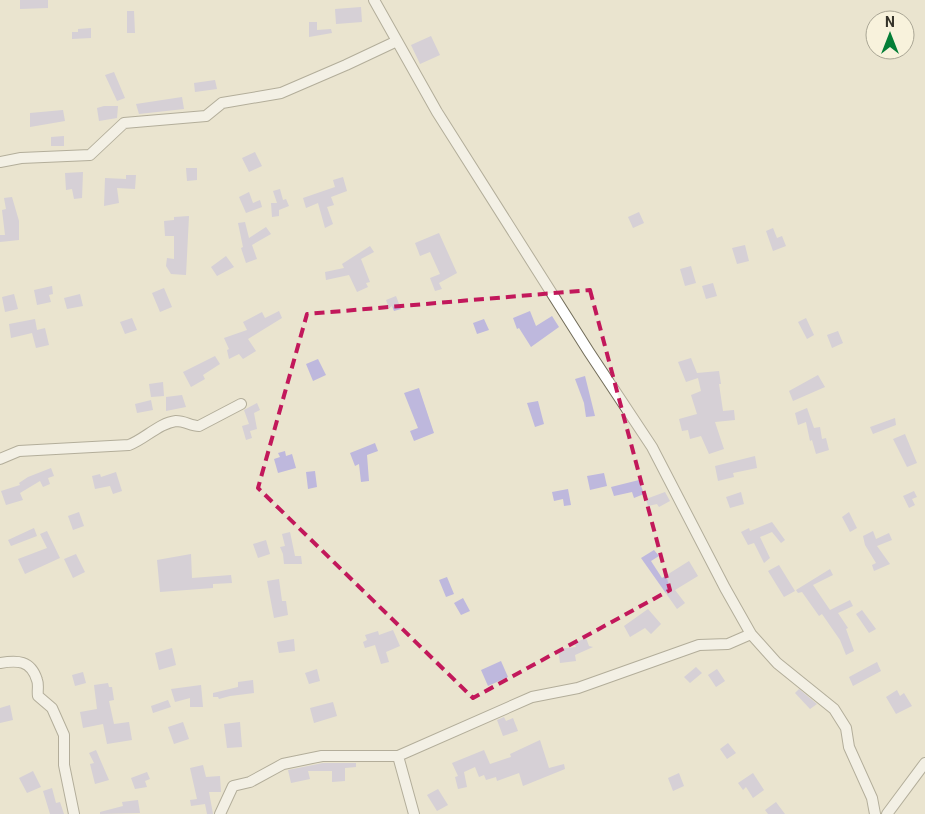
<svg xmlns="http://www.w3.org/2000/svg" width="925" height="814" viewBox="0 0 925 814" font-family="Roboto,sans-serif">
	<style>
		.building { fill: #beb8dd }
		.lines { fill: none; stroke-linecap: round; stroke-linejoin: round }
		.minor-casing { stroke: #716c59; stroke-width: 12 }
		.minor { stroke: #fff; stroke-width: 10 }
		.marked { fill: none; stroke: #c2185b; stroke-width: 4; stroke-dasharray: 10 6; stroke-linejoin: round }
	</style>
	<rect width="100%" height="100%" fill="#eae4cf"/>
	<path class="building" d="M20,0H48V8L20,9Z
		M361,7L362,22L336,24L335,9Z
		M127,11H134L135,33H127Z
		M309,22H317V30L331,29L332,33L309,37Z
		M91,28V38L72,39V32H78V29Z
		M431,36L440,55L420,64L411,45Z
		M114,72L125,98L117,101L105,75Z
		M215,80L217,89L195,92L194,83Z
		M182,97L184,109L139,114L136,104Z
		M104,106H118L117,118L99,121L97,108Z
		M63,110L65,121L30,127V113Z
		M64,136V146H51V137Z
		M255,152L262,166L249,172L242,158Z
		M186,168H197V180L187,181Z
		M83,172L82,198L74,199L72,189L66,190L65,173Z
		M126,175H136L135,189L117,188L119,203L104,206L105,178L126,179Z
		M343,177L347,191L331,197L334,205L327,207L333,224L325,228L318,203L306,208L303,198L335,187L333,180Z
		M280,189L283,200L286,199L289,206L279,210V216L272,217L271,203H277L273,191Z
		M249,192L253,203L260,200L262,207L246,213L239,197Z
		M12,197L19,221V240L0,242V235H5L2,210L6,209L4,198Z
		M639,212L644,223L633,228L628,217Z
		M189,216L186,275L171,274L166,266L167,258L174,259V236H165L164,221L174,220V217Z
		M245,222L249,238L266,227L271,234L252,245L257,259L246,263L241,248L243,247L238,223Z
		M773,228L777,238L782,236L786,246L773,251L766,231Z
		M439,233L457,273L439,283L442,289L435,291L430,278L440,274L430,252L420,256L415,243Z
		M745,245L749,261L737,264L732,248Z
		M370,246L374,252L361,259L370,282L366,283L368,287L357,292L349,275L326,280L325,272L344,268L342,264Z
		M226,256L234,267L217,276L211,267Z
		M691,266L696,283L685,286L680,269Z
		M713,283L717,296L706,299L702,286Z
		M52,286L53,294L49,295L51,302L37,305L34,290Z
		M164,288L172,307L160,312L152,293Z
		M14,294L18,309L5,312L2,297Z
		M80,294L83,306L67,309L64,298Z
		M396,296L401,309L394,311L392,306L389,308L386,300Z
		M279,311L282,318L248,339L256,351L243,359L239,354L229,359L227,350L229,349L224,338L247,330L243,322L262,312L265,318Z
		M530,311L536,326L552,316L559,327L531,347L519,328L517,329L513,318Z
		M132,318L137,330L125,334L120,322Z
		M806,318L814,335L807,339L798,322Z
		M35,319L37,330L45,328L49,345L36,348L32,333L11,338L9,324Z
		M484,319L489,330L477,334L473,323Z
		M838,331L843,343L832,348L827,335Z
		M215,356L220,364L203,375L205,379L191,387L183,372Z
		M691,358L697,373L719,371L721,384H719L723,411L734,410L735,420L715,422L724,449L709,454L701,436L690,439L688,430L682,431L679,419L697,414L691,395L701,391L698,378L686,382L678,362Z
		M318,359L326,375L313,381L306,364Z
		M818,375L825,387L793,401L789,391Z
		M585,376L595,416L586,417L584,403L575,379Z
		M163,382L164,396L151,397L149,384Z
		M419,388L434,433L414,441L410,431L418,428L404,393Z
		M182,395L186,407L166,411V397Z
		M151,400L153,410L137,413L135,404Z
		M538,401L544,424L535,427L527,403Z
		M257,403L260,410L254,413L257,429L250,431L252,438L246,440L242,426L249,424L244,410Z
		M807,408L814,428L820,427L822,439L826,438L829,450L816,454L812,440L810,441L806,422L798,425L795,413Z
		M895,418L896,425L873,434L870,427Z
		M905,434L917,463L907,467L893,439Z
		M375,443L378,451L367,455L369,481L361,482L359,464L355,466L350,453Z
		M285,451L286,456L292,454L296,468L278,473L274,459L280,457L278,453Z
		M755,456L757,468L733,473L734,477L718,481L715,466Z
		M51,468L54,476L48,478L50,484L43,487L40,481L20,493L23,500L6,505L1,491L20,485L19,483L28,477Z
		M315,471L317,487L308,489L306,472Z
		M116,472L122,491L113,494L110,486L95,489L92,476L100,474L101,477Z
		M604,473L607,486L590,490L587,476Z
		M639,480L644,494L634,498L632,492L614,496L611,487Z
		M568,489L571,505L564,506L563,499L554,501L552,492Z
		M914,491L917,497L912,499L915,505L909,508L903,496Z
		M665,492L670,501L659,507L657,504L648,506L646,499Z
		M741,492L744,504L730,508L726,497Z
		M79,512L84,526L73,530L68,516Z
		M849,512L857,528L850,532L842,517Z
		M772,522L785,540L781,543L772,532L760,537L770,558L764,563L754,543L748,545L741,532L749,528L750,531Z
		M34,528L37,536L11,546L8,540Z
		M47,531L60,558L25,574L18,559L47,548L40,534Z
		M873,531L876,539L889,533L892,540L877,546L890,564L874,571L872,565L876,563L865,545L863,536Z
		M290,532L295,556H301L302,564H284L283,554L280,547L285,546L282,534Z
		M266,540L270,554L258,558L253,544Z
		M654,550L659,556L651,561L662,578L689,561L698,576L675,590L685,603L677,609L641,558Z
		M76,554L85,572L73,578L64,559Z
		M191,554L192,578L231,575L232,583L213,584V588L160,592L157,560Z
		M779,565L795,591L784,597L768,571Z
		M830,569L833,575L813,585L830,610L850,600L853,606L838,613L848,628L846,629L854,651L846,655L840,640L822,614L819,616L802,592L798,593L796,590Z
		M447,577L454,594L446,597L439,580Z
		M279,579L282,601H286L288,615L274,618L267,581Z
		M463,598L470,611L461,615L454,603Z
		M648,609L661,624L651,634L645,628L630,637L624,626Z
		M862,610L876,629L869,633L856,614Z
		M393,630L400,646L386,652L389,662L381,664L375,645L365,648L363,642L367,640L365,635L378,631L379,635Z
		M586,638L589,646L593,647L575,655L576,661L560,663L558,649L576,647L574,643Z
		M294,639L295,651L279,653L277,642Z
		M172,648L176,665L159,670L155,653Z
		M501,661L508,677L488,686L481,670Z
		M877,662L881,671L853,686L849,677Z
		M696,667L702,673L690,683L684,677Z
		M317,669L320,681L309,684L305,673Z
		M717,669L725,681L716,687L708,675Z
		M83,672L86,683L75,686L72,675Z
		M253,680L254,693L230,696L219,699L218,697H213V693L238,687V682Z
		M108,683L109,687H112L114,700L109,701L114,724L129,722L132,740L107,744L103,724L83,728L80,712L97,709L94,685Z
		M201,685L203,707H190V698L175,702L171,689Z
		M799,689L817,704L810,709L795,693Z
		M897,690L900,696L904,693L912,706L896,714L886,697Z
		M168,700L171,707L153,713L151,706Z
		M333,702L337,716L314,723L310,708Z
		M10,705L13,720L0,723V708Z
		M504,717L506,721L513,718L518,731L503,736L497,720Z
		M183,722L189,739L174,744L168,727Z
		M240,722L242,747L227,748L224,724Z
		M540,740L549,768L564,764L565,769L523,786L519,773L497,781L496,777L486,780L484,775L479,777L475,767L464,772L467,787L458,789L455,777L458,776L452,763L484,750L490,764L511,757L510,754Z
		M728,743L736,753L727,759L720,749Z
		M96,750L109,780L95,784L90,764L94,763L89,753Z
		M323,763H356V767L345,768V781L332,782V771H308L310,779L291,783L288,770Z
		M203,765L206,777L220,776L221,792H209L213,814H207L205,804L191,806L190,800L197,799L190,768Z
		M33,771L41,787L27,793L19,778Z
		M147,772L150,779L145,781L147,787L135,789L131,778Z
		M679,773L684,786L673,791L668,778Z
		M753,773L764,790L753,798L746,787L743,790L738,783Z
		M52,788L56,803L60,802L64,814H50L43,791Z
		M438,789L448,805L437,811L427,795Z
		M138,800L140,813L100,814V812L123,806L122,802Z
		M776,802L785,814H768L765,810Z"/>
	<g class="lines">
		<g class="minor-casing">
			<path id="minor" d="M374,0L437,112L589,352L652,447L725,588L751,634L777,663L834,709L846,728L849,747L872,798L875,814
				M0,162L21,158L90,155L124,123L206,116L222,103L281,93L346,65L397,41
				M0,459L19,451L129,445C145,439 159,423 176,421C185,421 191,426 199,426L241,404
				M0,663C17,660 31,660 37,680C39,685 37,691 38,696L52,708L64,735V765L74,814
				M398,756L414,814
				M220,814L233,786L250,782L283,764L322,756H398L532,697L578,688L699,645L728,644L751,634
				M887,814L925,763"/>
		</g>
		<use href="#minor" class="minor"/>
	</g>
	<path d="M0 0H925V814H0ZM590,290L670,590L473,698L258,488L307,314Z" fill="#eae4cf" fill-opacity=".55" fill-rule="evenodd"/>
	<path class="marked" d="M590,290L670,590L473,698L258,488L307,314Z"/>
	<g transform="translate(890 35)"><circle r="24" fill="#f8f2dc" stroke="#aaa695"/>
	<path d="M0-4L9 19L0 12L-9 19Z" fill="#047e36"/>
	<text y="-8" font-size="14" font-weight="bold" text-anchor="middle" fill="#35332a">N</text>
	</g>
</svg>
